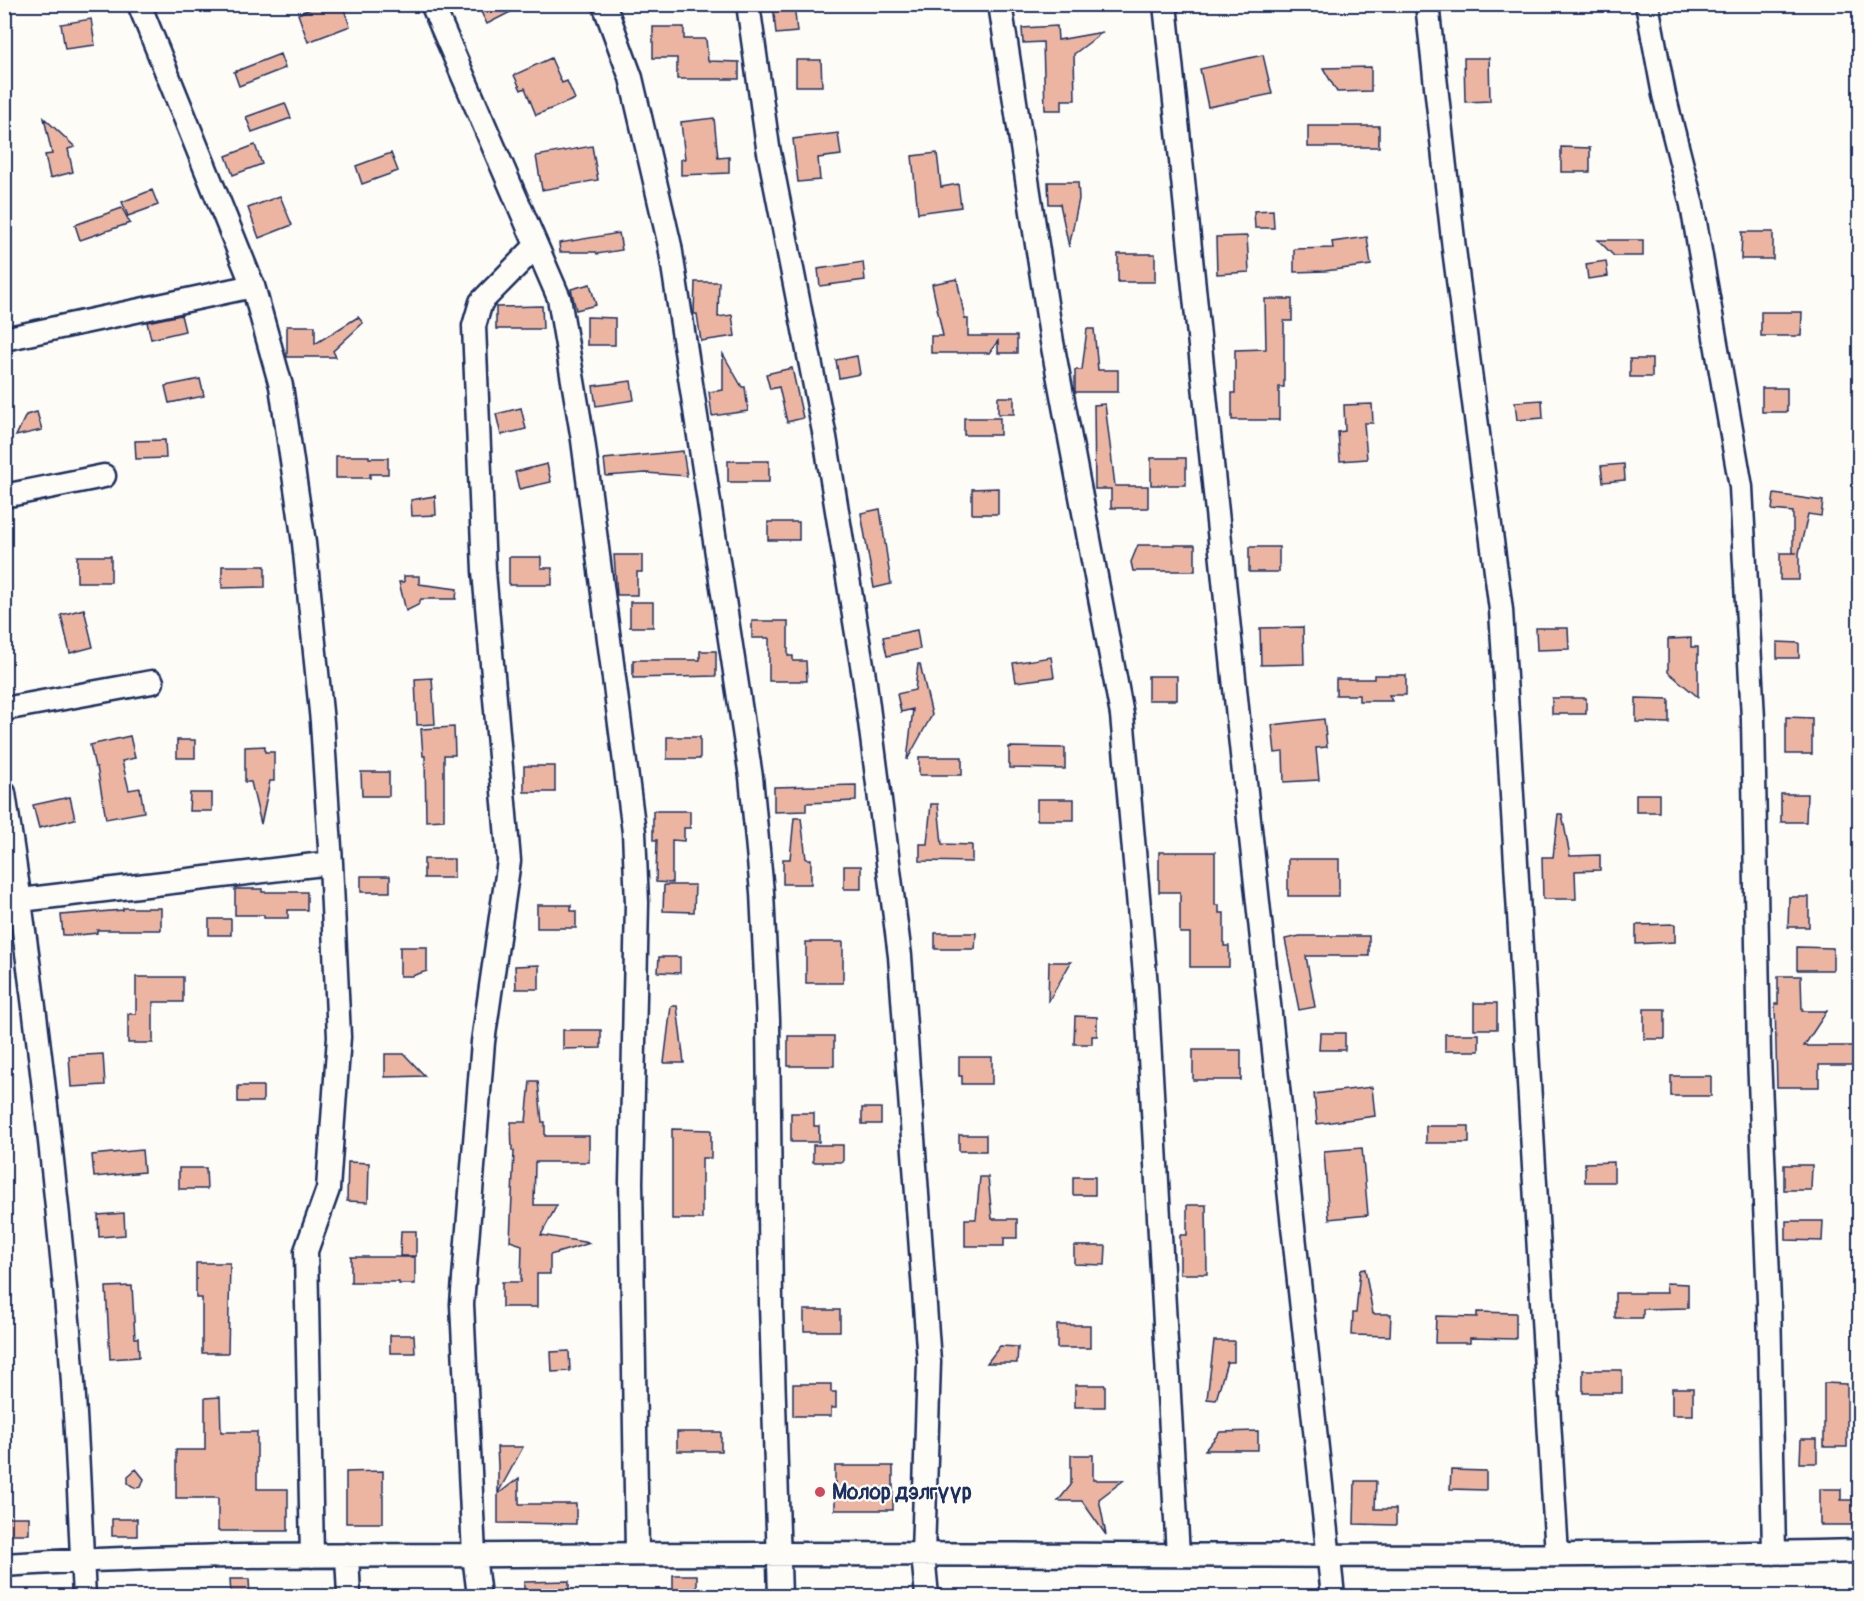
<svg xmlns="http://www.w3.org/2000/svg" width="1864" height="1601" viewBox="0 0 1864 1601" font-family="Pangolin,sans-serif">
	<style>
		.building { fill: #ecb5a2; stroke: #1b2f5e; stroke-width: 1.5 }
		.lines { fill: none; stroke-linecap: round; stroke-linejoin: round }
		.minor-casing { stroke: #1b2f5e; stroke-width: 27 }
		.minor { stroke: #fdfcf7; stroke-width: 22 }
		.poi-dot { fill: #d1495b; stroke: #fdfcf7; stroke-width: 2 }
		.labels { text-anchor: middle; dominant-baseline: central; stroke-width: 4.5; stroke-linejoin: round; paint-order: stroke }
		.poi-label { font-size: 21px; font-weight: bold; fill: #1b2f5e; stroke: #fdfcf7; text-anchor: start }
	</style>
	<rect width="100%" height="100%" fill="#fdfcf7"/>
	<filter id="ink" filterUnits="userSpaceOnUse"><feTurbulence type="fractalNoise" baseFrequency=".0167" numOctaves="2"/><feDisplacementMap in="SourceGraphic" scale="12" xChannelSelector="R" yChannelSelector="G"/><feConvolveMatrix kernelMatrix="1 2 1 2 8 2 1 2 1" color-interpolation-filters="sRGB"/></filter>
	<g filter="url(#ink)">
		<path class="building" d="M322,4H342L350,26L308,42L298,14Z
			M477,4H526L487,24Z
			M773,4H794L797,32L776,34Z
			M91,19L95,45L65,49L61,24Z
			M1057,26L1058,40L1103,32L1074,54L1075,100H1062V110H1045L1043,42L1023,43L1022,28Z
			M653,27H684V39H706L708,61L739,62V79H677V58H653Z
			M280,54L285,68L239,86L234,72Z
			M1263,55L1272,94L1208,107L1200,69Z
			M551,58L562,83L567,81L575,99L536,115L525,88L521,90L514,75Z
			M1464,58H1489L1490,101L1465,102Z
			M796,60H821L822,86H796Z
			M1371,67V91L1337,92L1323,68Z
			M285,103L291,118L252,132L246,117Z
			M44,118L75,147L68,149L73,172L50,178L45,155L52,154Z
			M714,118L718,158L729,157V173L681,175V159H685L681,122Z
			M1308,126H1379V147H1308Z
			M838,133L841,155L818,158L820,180L798,182L793,139Z
			M255,145L262,164L233,175L226,156Z
			M592,146L598,180L542,190L536,156Z
			M1561,147L1590,148V172H1561Z
			M391,153L398,171L362,184L356,166Z
			M937,153L941,187L958,184L961,207L918,213L912,156Z
			M1048,182H1078L1079,199L1069,247L1060,204H1049Z
			M152,190L158,205L128,216L122,202Z
			M280,196L292,225L259,238L248,208Z
			M122,208L130,223L80,240L75,225Z
			M1273,210L1274,228H1255L1254,211Z
			M1742,232H1773V259H1741Z
			M619,233L622,250L597,254L596,252H560L559,243Z
			M1247,236L1249,272L1217,274L1216,237Z
			M1367,237L1371,265L1325,271L1294,272V249L1333,248L1332,242Z
			M1598,240H1643V256H1614Z
			M1118,254H1155V282H1118Z
			M1606,261L1608,276L1588,279L1586,264Z
			M863,262L865,280L820,286L818,269Z
			M957,279L965,319H968V336H1017V353H998V341L989,353H931V336H943L932,284Z
			M695,282H719L718,317L732,315L735,336L701,341L697,314H694Z
			M590,284L596,305L576,310L571,289Z
			M1265,299H1292V321H1284V387H1279V420H1232V393H1235V350L1266,349Z
			M542,306L543,329H496V307Z
			M1761,312H1802L1801,336H1761Z
			M181,315L185,331L151,339L147,322Z
			M358,317L363,323L333,351L336,357H287V326H315V344Z
			M587,317L615,318V345H587Z
			M1087,329H1094L1098,370H1118V392H1075V370H1082Z
			M723,354L742,387H745L748,411L712,416L709,392L723,390Z
			M857,356L860,374L839,378L836,360Z
			M1630,359H1652V377H1630Z
			M792,368L803,418L787,422L779,387L770,389L766,374Z
			M200,379L204,396L169,403L165,386Z
			M631,381L634,400L596,406L593,386Z
			M1762,388H1787V412H1762Z
			M998,397H1014V414H998Z
			M1542,400L1543,418L1517,420L1515,402Z
			M1105,404L1115,486H1148V508H1111V489H1095L1094,405Z
			M1372,404L1373,423H1364L1367,459L1340,461L1338,432L1345,431L1344,405Z
			M521,408L526,429L501,435L496,414Z
			M37,412L42,430L16,436L26,415Z
			M964,418H1000V435H964Z
			M165,440L166,458L136,459L135,441Z
			M683,451L687,476L646,473L606,476L604,459Z
			M336,456H369V458H388V474H370V478H336Z
			M1151,458H1186V485H1151Z
			M728,461H769V482H728Z
			M547,464L551,482L519,489L515,472Z
			M1624,464L1625,480L1603,482L1601,466Z
			M998,488V514H972V489Z
			M1774,494L1823,501L1821,516L1808,514L1799,553V580H1780V553H1797H1793V512L1772,510Z
			M435,496L436,515L412,516L411,500Z
			M880,509L891,584L874,588L861,513Z
			M768,522H799V540H768Z
			M1138,545H1195V571H1133L1131,562Z
			M1249,547H1279V572H1249Z
			M614,555H642V572H637V595H617Z
			M77,556H111V582H77Z
			M509,557H541V568H552V585H509Z
			M222,566H265V587L222,588Z
			M404,576H419V584L457,589L456,599H421L418,605L406,611L399,582H404Z
			M630,602H653V627H630Z
			M84,609L93,647L70,653L61,615Z
			M752,621H788V656H793V661H806L807,681H769V638H752Z
			M1303,627L1304,664L1261,665L1260,628Z
			M1536,628H1568L1569,649L1537,650Z
			M917,630L920,649L887,656L883,637Z
			M1691,638V647H1698V697L1668,672V639Z
			M1777,642L1799,643V658H1777Z
			M700,651H716V676L633,678V660H700Z
			M1051,657L1054,677L1016,682L1013,663Z
			M918,664H920L932,715L907,760L913,709L901,712L897,694L915,690Z
			M1374,675H1406V695H1389L1392,701H1359V695H1336V679H1374Z
			M1148,676H1177V700H1148Z
			M432,678L435,724L417,725L415,679Z
			M1552,698H1586V714H1552Z
			M1636,698L1669,699V723L1636,722Z
			M1786,717L1812,718V754H1786Z
			M1324,719L1327,747L1316,748L1319,780L1284,782L1283,752L1275,753L1272,725Z
			M454,727L455,755H444V820L426,821L425,756H423L421,729Z
			M130,736L135,758L122,761L129,790L140,788L144,812L106,819L97,767H95L90,745Z
			M667,737H700V759H667Z
			M177,740H195V758H177Z
			M265,746V752H274V781H270L261,824L251,782H245V747Z
			M1009,747L1065,748V769L1009,768Z
			M919,757H962V775H919Z
			M524,766H555V792H524Z
			M361,772H389V796H362Z
			M856,785V801L806,803V811L774,812V787Z
			M190,793H212V811H189Z
			M1636,794H1659V812H1636Z
			M1781,794H1807L1806,822H1781Z
			M70,797L75,819L39,828L33,805Z
			M1037,799H1074V820H1037Z
			M931,804H938L942,844L972,845V862L920,861V844H927Z
			M653,811H690V828H684V841L672,840V883L656,882L657,840H653Z
			M1558,814H1562L1570,856L1600,855V870L1575,871L1576,899H1543L1542,857H1553Z
			M794,818H801L806,859H811V884H783V859H790Z
			M1159,852H1215V905H1219V913H1224V946H1229V967H1190V933H1180V892H1159Z
			M424,859H454V878H424Z
			M1288,859H1339V896H1288Z
			M844,866H861V889H844Z
			M361,876H390V892H361Z
			M664,885H695L694,912L663,911Z
			M235,889H262V892H307V910H288V918H264V915H235Z
			M1789,897H1809V927H1788Z
			M537,905H571V911H576V928H537Z
			M123,908H161V930H97V933L79,935H63L61,915L123,910Z
			M209,919H231V935H209Z
			M1675,924V942L1636,944V925Z
			M935,933H976L975,949H935Z
			M1300,936H1369V956H1306L1315,1007L1299,1010L1285,939Z
			M806,942H843V983H806Z
			M400,947H427V971L412,976H400Z
			M1797,947L1833,948V970H1797Z
			M659,957H680V973L658,972Z
			M1049,962H1071L1048,1002Z
			M539,965V989H516L515,966Z
			M1778,976H1801L1802,1011H1827L1804,1046H1860V1065H1819V1087H1777L1775,1004H1778Z
			M136,977H183V1002H153V1043H128V1014H136Z
			M1474,1003H1497V1029H1474Z
			M671,1006H677L684,1063H664Z
			M1644,1009H1665V1039H1644Z
			M1075,1016L1097,1017V1036H1092V1044H1074Z
			M563,1030H601V1048L563,1049Z
			M1320,1033H1345V1050H1319Z
			M1445,1034H1479V1051H1445Z
			M788,1036H834V1066H788Z
			M1193,1050H1241V1080H1193Z
			M103,1054L105,1085L71,1087L69,1056Z
			M385,1054H404L425,1076L385,1077Z
			M959,1057H992V1084H962V1076H959Z
			M1671,1076H1711V1096H1671Z
			M530,1081H538L542,1122H545V1136H589V1162H535L534,1205H557L541,1235L590,1243L550,1255V1274H537V1307H502V1282H521L522,1245L510,1241L514,1151H512L511,1122H526Z
			M238,1086H263V1102H238Z
			M1372,1087L1375,1116L1317,1124L1314,1094Z
			M862,1108H881V1124H862Z
			M791,1113H814V1126H819V1142H791Z
			M1426,1126H1469V1143H1426Z
			M672,1129L711,1130V1158H702V1219H672Z
			M959,1135H986V1151H959Z
			M813,1145H843V1162H813Z
			M1362,1148L1368,1215L1329,1219L1324,1151Z
			M142,1150L144,1172L94,1177L92,1155Z
			M348,1162L369,1163L368,1202L347,1201Z
			M1614,1162V1182H1585V1163Z
			M1784,1165H1812L1811,1190H1784Z
			M179,1168H206L207,1189H179Z
			M980,1177H988L992,1219H1017V1238H1004V1246H965V1219H976Z
			M1073,1177H1095V1195H1073Z
			M1187,1205H1206L1207,1274H1180V1235H1187Z
			M124,1213L125,1235L99,1237L98,1215Z
			M1786,1221H1823L1822,1241L1786,1240Z
			M401,1231H416V1256H400Z
			M1074,1246H1106L1105,1265L1074,1264Z
			M351,1257H415V1284H399V1282H351Z
			M196,1263H230L228,1353H202V1298H196Z
			M1365,1269L1373,1314H1391L1390,1336L1352,1335L1353,1313H1356L1360,1270Z
			M1666,1283L1688,1284V1308L1643,1309V1318H1615V1293H1667Z
			M132,1286L135,1338H138L139,1357L110,1359L106,1287Z
			M804,1310H840V1331H804Z
			M1477,1312L1516,1313V1339L1470,1338V1343H1435L1436,1316L1477,1317Z
			M1057,1325H1090V1348H1057Z
			M390,1335H414L415,1353H390Z
			M1214,1341H1234V1362H1227L1216,1400L1207,1399Z
			M1000,1346L1018,1347L1017,1363H987Z
			M569,1351L570,1371L552,1372L551,1352Z
			M1583,1370H1622V1393H1583Z
			M1824,1383L1847,1384V1447H1824Z
			M793,1384H831V1392H836V1408H831V1416H793Z
			M1075,1385H1105V1407H1075Z
			M1672,1388H1693V1415H1672Z
			M220,1397L221,1432H257V1489H288V1531H218V1498H176V1450H205V1398Z
			M1258,1431V1450H1205L1220,1432Z
			M677,1432H721V1451H677Z
			M1801,1439H1817V1463H1800Z
			M497,1447H523L498,1493V1465Z
			M1071,1455H1093V1480H1124L1099,1499L1106,1535L1082,1501H1058L1071,1485Z
			M835,1466H893V1510H835Z
			M136,1469L144,1479L141,1487L135,1488L128,1483V1476Z
			M1451,1470L1486,1471V1490L1450,1489Z
			M383,1471V1523H346V1472Z
			M519,1478V1504H576V1524L498,1523V1494Z
			M1355,1481H1376L1375,1509H1396V1525L1354,1524Z
			M1820,1489H1841V1500H1859V1525H1820Z
			M4,1517H29V1534H4Z
			M112,1519H137V1536H112Z
			M673,1575H697V1596H673Z
			M230,1579H249L250,1596H231Z
			M569,1581V1596H524V1582Z"/>
		<g class="lines">
			<g class="minor-casing">
				<path id="minor" d="M139,4L253,286L281,386L304,543L322,722L331,863L339,1037L328,1189L306,1251L312,1556
					M432,4L559,298L583,440L634,832L637,903L631,1182L637,1553
					M604,4L631,78L670,246L751,777L762,892L768,1020L771,1305L780,1596
					M748,4L768,147L825,437L865,683L900,956L929,1362L923,1554L927,1596
					M1000,4L1052,342L1122,715L1146,986L1178,1555
					M1165,4L1239,727L1333,1596
					M1427,4L1454,249L1501,610L1557,1555
					M1647,4L1664,95L1692,205L1741,487L1753,719L1759,1056L1769,1302L1774,1553
					M4,339L253,286
					M4,496L104,476
					M4,709L152,682
					M4,793C31,968 52,1144 68,1320C77,1412 79,1504 84,1596
					M21,900L331,863
					M347,1555L349,1596
					M4,1565C172,1553 340,1556 508,1555C958,1550 1409,1562 1860,1551
					M479,1596L474,1555L462,1304L483,1042L509,861L484,571L474,326L481,302L536,246"/>
			</g>
			<use href="#minor" class="minor"/>
		</g>
	</g>
	<circle class="poi-dot" cx="820" cy="1492" r="6"/>
	<g class="labels">
		<g class="poi-label">
			<text x="832" y="1492">Молор дэлгүүр</text>
		</g>
	</g>
	<rect width="1864" height="1601" fill="none" stroke="#fdfcf7" stroke-width="24"/>
	<rect x="12" y="12" width="1840" height="1577" fill="none" stroke="#1b2f5e" stroke-width="2" filter="url(#ink)"/>
</svg>
